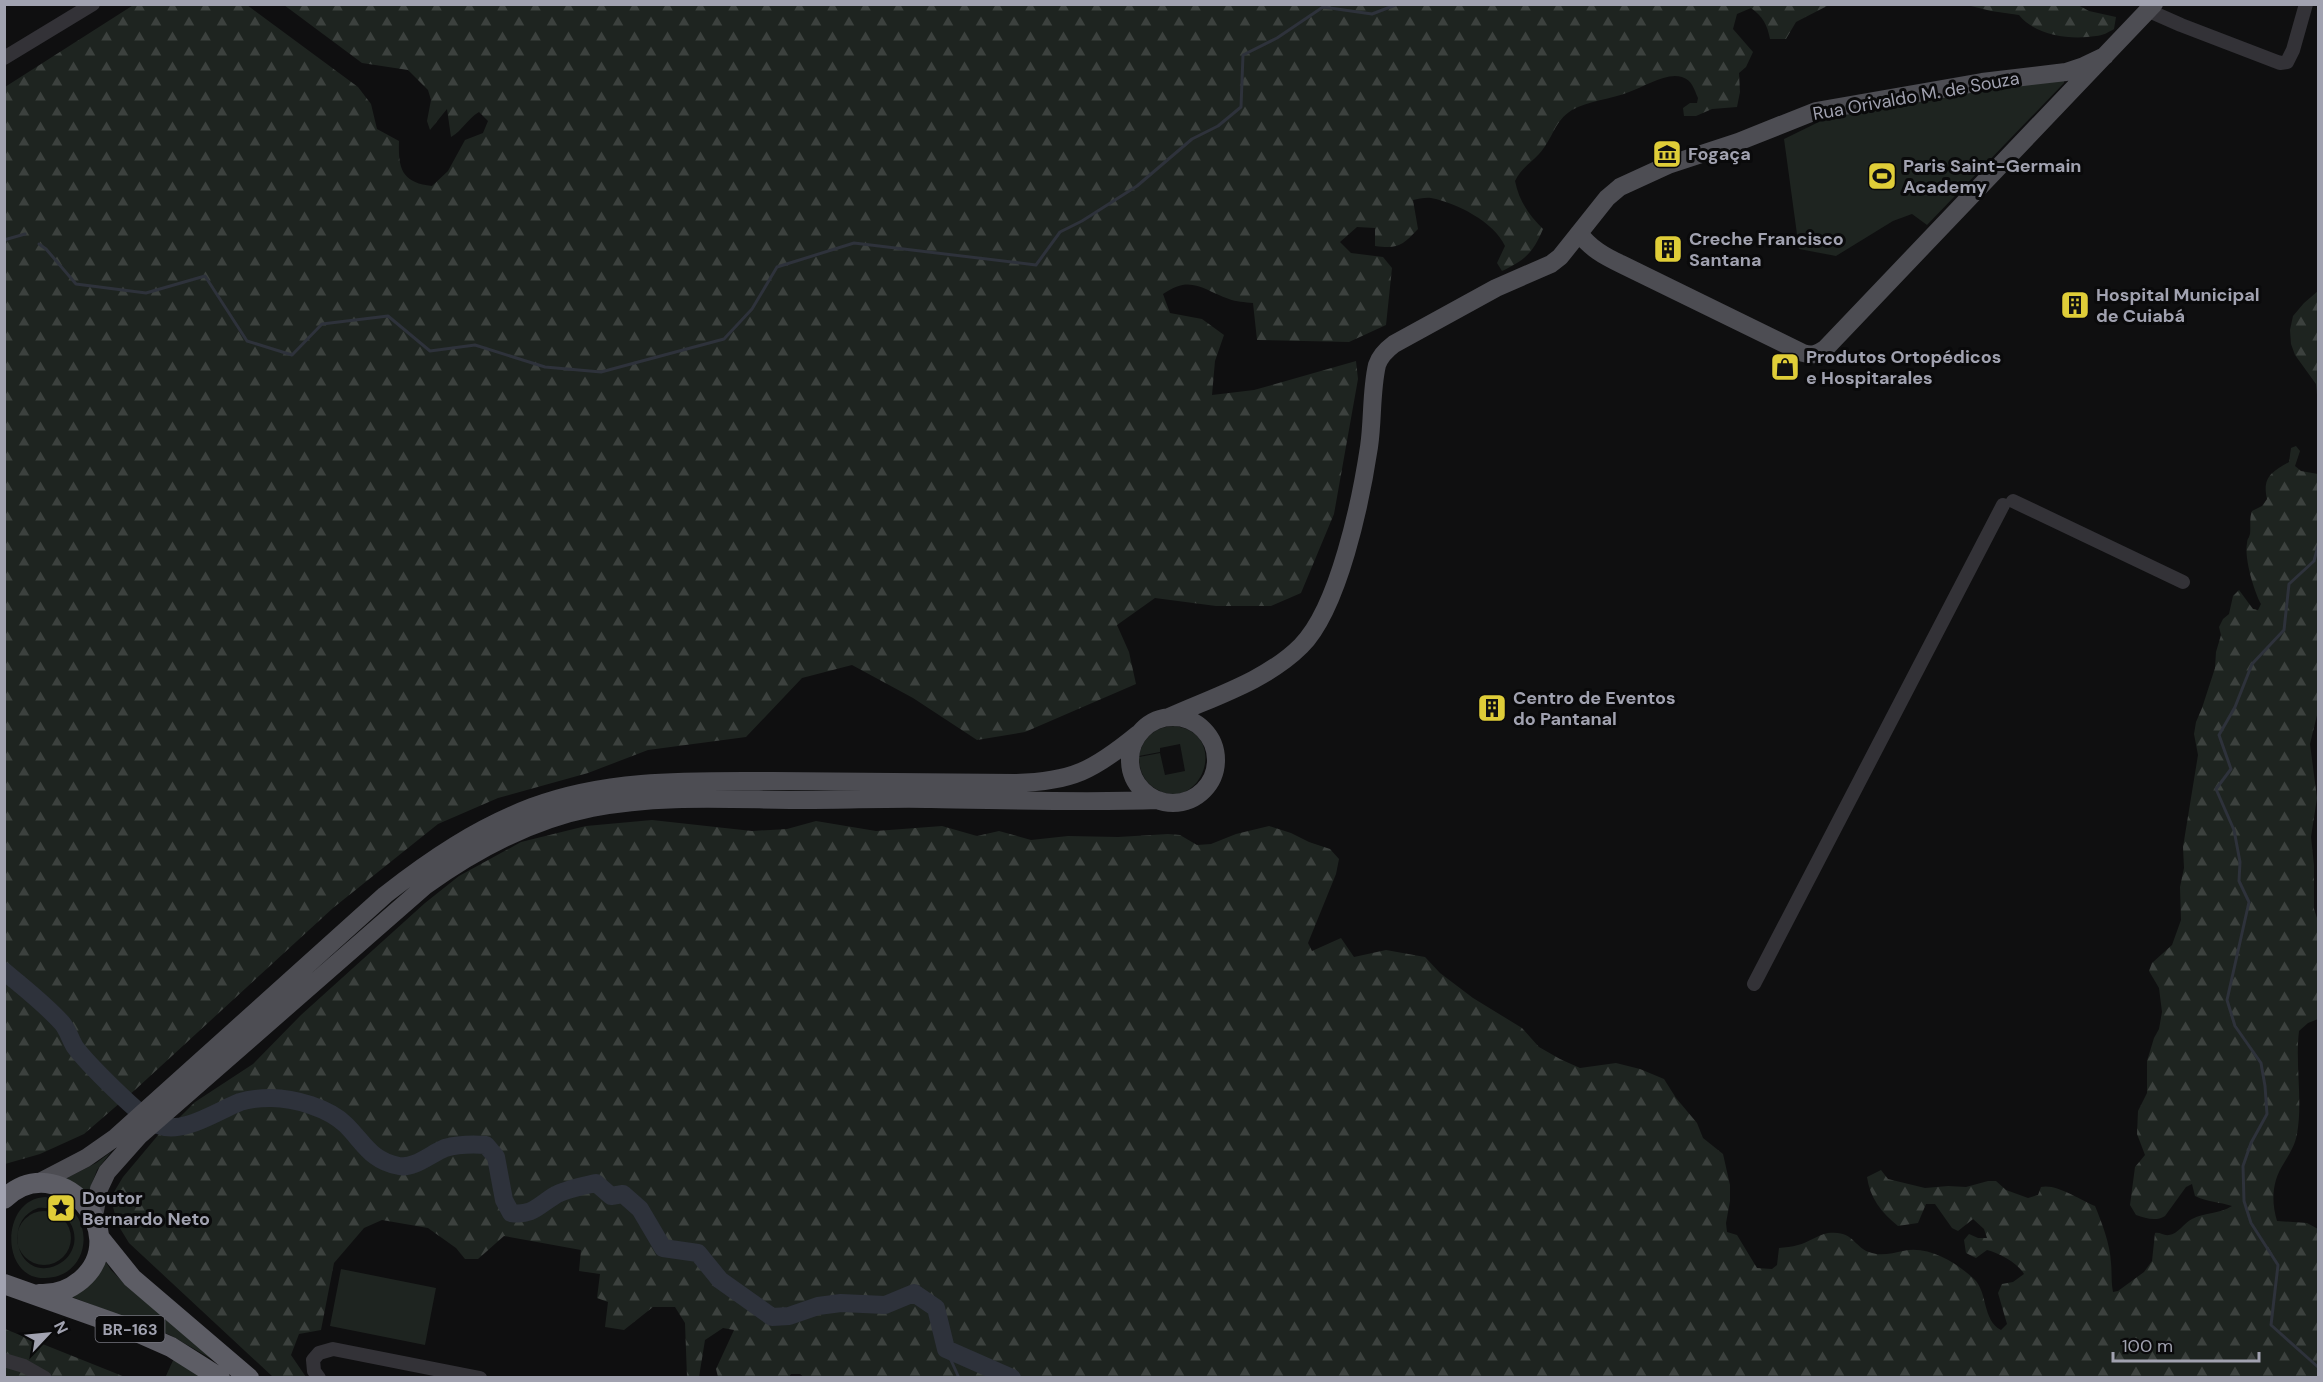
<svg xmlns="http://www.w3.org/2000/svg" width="2323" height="1382" viewBox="0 0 2323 1382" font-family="'DM Sans',sans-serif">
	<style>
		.green { fill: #1e2420; fill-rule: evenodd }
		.forest { fill: url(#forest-firs) }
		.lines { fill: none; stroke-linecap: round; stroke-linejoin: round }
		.stream { stroke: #2e323b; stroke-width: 3 }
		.river { stroke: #2e323b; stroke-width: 18 }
		.minor { stroke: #333237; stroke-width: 14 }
		.major { stroke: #4d4d53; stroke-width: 18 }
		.highway { stroke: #5d5d65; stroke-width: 20 }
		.labels { text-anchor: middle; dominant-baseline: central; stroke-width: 6; stroke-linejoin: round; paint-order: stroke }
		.shield { fill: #0a0a0b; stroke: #74747e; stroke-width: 1.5 }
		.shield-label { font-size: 16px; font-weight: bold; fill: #a1a2b0 }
		.street-label { font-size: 18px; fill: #a1a2b0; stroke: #0a0a0b }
		.poi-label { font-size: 18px; font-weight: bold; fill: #a1a2b0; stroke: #0a0a0b; text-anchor: start }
	</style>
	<defs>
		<pattern id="forest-firs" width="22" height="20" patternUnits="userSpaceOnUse" patternTransform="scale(1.5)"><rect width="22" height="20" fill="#1e2420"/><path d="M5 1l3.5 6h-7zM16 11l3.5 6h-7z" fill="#3c413e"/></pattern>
	</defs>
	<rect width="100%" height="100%" fill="#0f0f10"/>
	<path class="green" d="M2053,79L2064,80V83L1927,225L1912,214L1893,221L1836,256L1799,249L1784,139L1833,115Z
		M1175,726C1231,734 1201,815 1156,789C1144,782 1139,770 1139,757L1160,753L1165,775L1185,771L1180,744L1160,748V752L1139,756C1143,737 1156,726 1175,726Z
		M111,1152L97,1170L88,1194L74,1183L65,1179L96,1163Z
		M45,1197C97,1203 96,1277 45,1278C0,1280 0,1199 45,1197ZM38,1208C58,1206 78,1221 74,1244C72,1253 66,1261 57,1265C19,1283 0,1222 38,1208Z
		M17 1238a27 27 0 1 1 54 0a27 27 0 1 1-54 0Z
		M102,1256L111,1270L127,1286L215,1361L170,1335L67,1295Z
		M341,1269L436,1288L425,1345L330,1326Z
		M175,1356L209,1378H165Z"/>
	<path class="forest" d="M135,4L247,5L358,87L371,104L377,129L399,141C398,169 402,183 432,186L448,171L465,140L483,133L488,121L479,112C467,119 463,130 451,137L447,109L430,130L427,121L431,100L428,90L408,70L362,63L284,5H1829L1796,22L1786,39H1770C1767,24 1763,17 1751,8L1737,14L1733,29L1753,52L1746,67L1739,73L1740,92L1737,107L1712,109L1696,116H1684L1683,108L1690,103H1697L1698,98C1694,89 1692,80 1682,77C1666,72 1644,87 1629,92C1612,99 1587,101 1572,110C1554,121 1553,139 1539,154C1530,164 1522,167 1515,181C1519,201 1529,215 1543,229C1533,253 1525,260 1502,271L1497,263L1505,246C1494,222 1457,203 1431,198C1426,197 1418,199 1413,200L1418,229C1402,246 1398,249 1375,246V228L1357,227L1340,242L1351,253L1383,257L1392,268L1386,325L1349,342L1257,340L1253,303C1245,302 1236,302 1229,299C1203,290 1191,274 1163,294L1170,313L1202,319L1224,335L1215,361L1212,395L1254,390L1356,361L1358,379L1334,514L1301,593L1271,606H1216L1155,598L1117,625L1129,652L1136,684L1025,732L977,740L913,698L852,665L802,678L746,737L648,750L588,773L498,798L438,824L333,908L136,1089L84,1134L40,1154L5,1164V87Z
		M1967,5H2078L2089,11L2116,17L2114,29C2109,32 2102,36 2096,36C2070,40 2036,36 2019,15L1991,11Z
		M2318,291V404L2316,384L2295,355L2291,344L2290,330L2293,316L2304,303Z
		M2296,446L2300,451L2295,466L2301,471L2318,474V711L2310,744L2317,798L2311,837L2314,865V909L2318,921V1019L2308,1023L2299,1031C2295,1065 2303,1100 2297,1134C2295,1145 2290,1153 2284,1163C2272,1181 2271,1201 2277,1221L2307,1223L2318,1229V1377L805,1378L800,1374H791L789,1377H718L716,1369L734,1330L723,1328L705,1340L699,1377H687L685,1323L675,1307H653L624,1330L605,1327L608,1302L597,1298L600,1274L579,1271L581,1250L504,1236L478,1259H465L456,1248L428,1228L382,1220L364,1228L334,1263L321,1330L299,1334L291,1355L306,1377H273L129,1243L118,1225L113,1207L114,1192L123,1177L159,1134L176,1121L195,1102L253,1064L301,1015L425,903L459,876L521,842L586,826L652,820L752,831L787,829L816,821L876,831L942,826L977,836L999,831L1031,840L1068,836L1118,837L1168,834L1180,835L1197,845L1211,844L1236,834L1269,826L1291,833L1309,842L1330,849L1339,859L1336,874L1308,943L1312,951L1341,938L1354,957L1386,950L1425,957L1440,973L1473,998L1522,1028L1539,1047L1560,1059L1580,1068L1616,1063L1640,1069L1664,1079L1676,1098L1697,1123L1703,1138L1723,1154L1730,1185V1201L1726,1223L1727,1232L1737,1235L1757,1268L1772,1269L1777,1265L1779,1248C1785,1247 1792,1247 1798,1245C1808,1243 1817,1235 1828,1233C1855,1230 1853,1248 1872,1253C1881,1256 1894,1253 1903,1251C1928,1245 1957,1263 1974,1279C1988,1292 1982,1320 2001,1330L2007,1324L1998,1293L2002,1284L2013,1282L2024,1274C2018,1263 1999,1253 1987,1250L1976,1258L1966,1253L1964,1240L1969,1234L1978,1238H1987L1984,1229L1973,1219L1958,1231L1952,1228L1935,1204H1926L1918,1223L1898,1226C1881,1212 1870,1198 1867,1177L1881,1170L1888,1179L1925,1188L1948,1186L1966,1187L1988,1181H1996L2006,1190L2028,1198L2038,1195L2041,1187C2055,1183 2081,1200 2095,1206C2102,1223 2110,1244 2111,1263C2112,1273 2111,1282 2113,1292L2118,1291L2144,1272L2152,1261L2155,1233C2160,1232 2164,1236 2169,1235C2178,1234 2184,1223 2192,1219C2205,1212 2220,1214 2232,1206C2220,1202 2207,1202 2195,1196L2192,1184L2186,1187L2165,1216C2155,1222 2146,1218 2136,1215L2130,1205L2135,1167L2145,1155L2137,1134L2138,1111L2147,1093V1061L2154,1038L2159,1029L2162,1012L2159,988L2149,971L2152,963L2172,945L2181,920L2180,887L2184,868L2183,847L2198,755L2194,734L2196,722L2202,708L2215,668L2216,652L2221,635L2219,627L2223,619L2229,614L2233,596L2239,590L2253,609L2258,610L2261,604C2254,591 2244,558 2247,543C2248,536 2248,541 2250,534C2251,526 2249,519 2252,511L2262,506L2267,499C2262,477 2272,472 2289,462L2291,448Z
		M5,1329L125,1377L5,1378Z"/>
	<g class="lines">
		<path class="stream" d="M4,240L25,234
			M39,244L46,249L76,284L146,293L205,276L247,341L292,355L322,324L388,316L430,351L475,345L545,367L601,372L724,339L752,309L777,267L854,243L1036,265L1060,232L1082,221L1137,186L1192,139L1218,126L1241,107L1243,55L1277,38L1323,7L1372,14L1398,4
			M2318,546L2314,561L2289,584L2284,630L2252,664L2235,707L2219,735L2231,769L2216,789L2234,830L2240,862L2239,881L2249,902L2227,1000L2235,1026L2261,1063L2265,1086L2267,1114L2251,1143L2243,1166L2244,1201L2251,1223L2278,1265L2271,1325L2318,1367
			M946,1349L959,1378"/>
		<path class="river" d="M4,971C24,988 45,1004 62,1023C68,1030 70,1039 75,1047C86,1062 142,1119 158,1125C183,1135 217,1111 240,1102C249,1099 261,1098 271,1098C294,1098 329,1108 346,1125C364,1143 371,1161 399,1166C414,1169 432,1153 445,1148C459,1144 471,1144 486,1145L496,1157L504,1200L511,1213C532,1216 538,1206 554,1196C565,1189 583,1186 596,1183L611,1196L623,1194L640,1209L663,1248L698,1253L720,1280L772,1317L789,1316L818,1306L841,1303L885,1305L914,1293L936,1308L946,1349L1012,1378"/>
		<path class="minor" d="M2147,10L2181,25L2280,63L2287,62L2293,50L2306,4
			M4,58L93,4
			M2013,501L2183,582
			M1754,984L2003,505
			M4,1360L24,1366L45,1378
			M319,1378L314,1371L313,1360L319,1353L333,1349L480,1378"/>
		<path class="major" d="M1579,233C1590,248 1604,256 1621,264L1803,353C1813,356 1817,354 1825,349L2154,4
			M1130 760a43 43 0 1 1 86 0a43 43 0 1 1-86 0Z
			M1169,717C1213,697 1266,681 1301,646C1339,608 1361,500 1369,447C1373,420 1371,391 1377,365C1380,356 1386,350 1394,344L1496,288L1551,264L1560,257L1607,198L1620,187L1668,165L1738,142L1816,111L1982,82L2066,72L2084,66L2105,56
			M38,1183L86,1158L116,1137L385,895C431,859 477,828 532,807C609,778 694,781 774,781C855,781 935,782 1015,783C1072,782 1094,770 1138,734
			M94,1216L99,1189L107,1172L139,1136L425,886C475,850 531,820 592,808C663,794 737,800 809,800C850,800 891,798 931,799C1007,800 1083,803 1158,800"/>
		<path class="highway" d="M4,1199C58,1147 135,1233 81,1280C69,1290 56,1295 39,1294
			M99,1237L132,1278L249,1378
			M4,1284L128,1328L171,1347L220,1378"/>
	</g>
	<defs>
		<g id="museum-square" transform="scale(1.5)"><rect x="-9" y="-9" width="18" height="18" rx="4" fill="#dfcd38" stroke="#0a0a0b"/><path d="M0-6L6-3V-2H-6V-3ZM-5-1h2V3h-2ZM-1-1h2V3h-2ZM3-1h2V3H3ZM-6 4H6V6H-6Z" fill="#111"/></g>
		<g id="stadium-square" transform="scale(1.5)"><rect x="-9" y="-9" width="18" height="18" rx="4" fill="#dfcd38" stroke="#0a0a0b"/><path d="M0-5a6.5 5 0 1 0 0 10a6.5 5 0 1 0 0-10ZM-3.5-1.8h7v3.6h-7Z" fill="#111"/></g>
		<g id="building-square" transform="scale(1.5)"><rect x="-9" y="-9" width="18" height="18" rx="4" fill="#dfcd38" stroke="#0a0a0b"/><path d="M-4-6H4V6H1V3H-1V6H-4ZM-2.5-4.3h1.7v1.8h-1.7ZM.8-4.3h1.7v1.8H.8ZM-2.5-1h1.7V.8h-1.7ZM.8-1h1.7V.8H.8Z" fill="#111"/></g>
		<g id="shop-square" transform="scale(1.5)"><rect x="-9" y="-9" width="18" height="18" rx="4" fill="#dfcd38" stroke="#0a0a0b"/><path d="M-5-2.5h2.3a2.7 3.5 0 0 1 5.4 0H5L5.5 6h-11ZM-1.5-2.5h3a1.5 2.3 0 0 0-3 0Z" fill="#111"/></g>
		<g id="sight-square" transform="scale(1.5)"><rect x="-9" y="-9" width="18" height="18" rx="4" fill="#dfcd38" stroke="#0a0a0b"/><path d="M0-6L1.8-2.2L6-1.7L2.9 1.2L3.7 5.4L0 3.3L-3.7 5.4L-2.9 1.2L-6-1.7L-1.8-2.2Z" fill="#111"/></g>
	</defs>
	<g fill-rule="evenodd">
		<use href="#museum-square" x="1667" y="154"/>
		<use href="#stadium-square" x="1882" y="176"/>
		<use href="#building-square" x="1668" y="249"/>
		<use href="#building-square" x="2075" y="305"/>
		<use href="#shop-square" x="1785" y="367"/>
		<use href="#building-square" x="1492" y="708"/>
		<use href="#sight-square" x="61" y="1208"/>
	</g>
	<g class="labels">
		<rect class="shield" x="95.5" y="1316" width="69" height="26" rx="4.5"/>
		<g class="shield-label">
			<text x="130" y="1329">BR-163</text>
		</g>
		<g class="street-label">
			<text transform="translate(1916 96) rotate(-10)">Rua Orivaldo M. de Souza</text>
		</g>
		<g class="poi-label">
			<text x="1688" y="154">Fogaça</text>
			<text x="1903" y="166">Paris Saint-Germain<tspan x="1903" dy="21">Academy</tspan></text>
			<text x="1689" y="239">Creche Francisco<tspan x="1689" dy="21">Santana</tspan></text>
			<text x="2096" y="295">Hospital Municipal<tspan x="2096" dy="21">de Cuiabá</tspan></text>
			<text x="1806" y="357">Produtos Ortopédicos<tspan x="1806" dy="21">e Hospitarales</tspan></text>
			<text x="1513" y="698">Centro de Eventos<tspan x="1513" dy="21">do Pantanal</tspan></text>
			<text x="82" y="1198">Doutor<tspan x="82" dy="21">Bernardo Neto</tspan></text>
		</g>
	</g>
	<rect width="2323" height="1382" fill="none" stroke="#a1a2b0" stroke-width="12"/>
	<g transform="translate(48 1334) rotate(64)" stroke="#0a0a0b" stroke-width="4.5" paint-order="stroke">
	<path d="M0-4.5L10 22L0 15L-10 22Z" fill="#a1a2b0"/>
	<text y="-9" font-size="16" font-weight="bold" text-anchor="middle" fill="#a1a2b0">N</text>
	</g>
	<path d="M2113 1352v9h146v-9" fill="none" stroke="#a1a2b0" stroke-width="3"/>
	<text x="2122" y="1352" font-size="18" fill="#a1a2b0" stroke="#0a0a0b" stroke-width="4.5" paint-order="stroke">100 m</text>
</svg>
